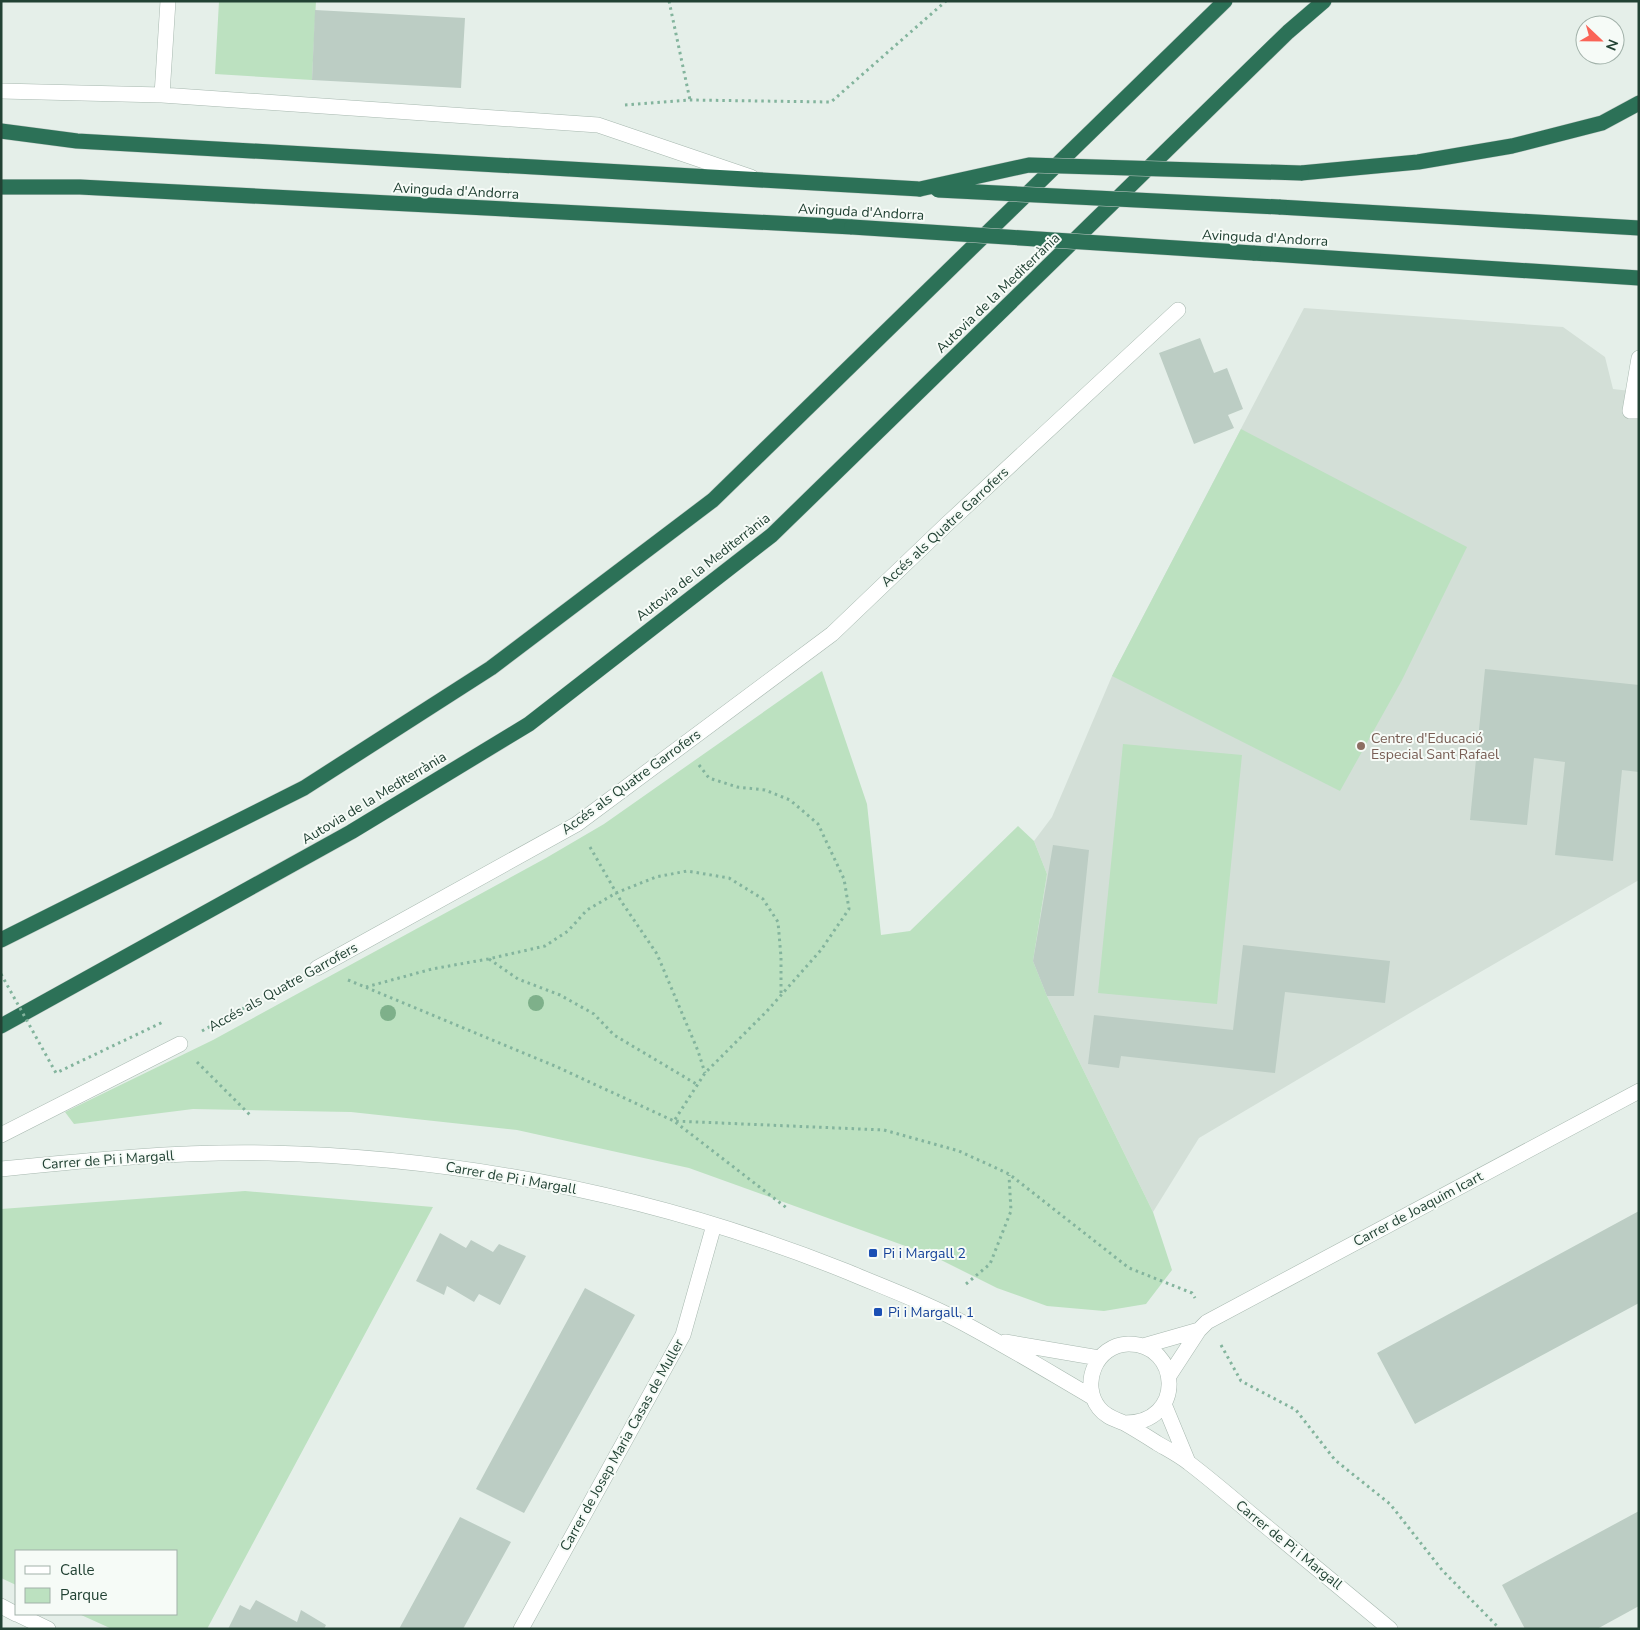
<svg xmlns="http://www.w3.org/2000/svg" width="1640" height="1630" viewBox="0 0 1640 1630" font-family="'Nunito Sans',sans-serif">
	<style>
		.built { fill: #d3dfd7 }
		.green { fill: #bce1c0 }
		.building { fill: #bccdc4 }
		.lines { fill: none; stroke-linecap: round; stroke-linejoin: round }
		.lane-casing { stroke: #a7b8af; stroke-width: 16 }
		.street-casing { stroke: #a7b8af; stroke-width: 16 }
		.highway-casing { stroke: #c1cac6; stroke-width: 16 }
		.path { stroke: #83b49d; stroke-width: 3; stroke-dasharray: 2.5 4; stroke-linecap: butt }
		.lane { stroke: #fff; stroke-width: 15 }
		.street { stroke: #fff; stroke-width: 15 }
		.highway { stroke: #2c7157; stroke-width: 15 }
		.highway-bridge-casing { stroke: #c1cac6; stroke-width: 16; stroke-linecap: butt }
		.path-bridge { stroke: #83b49d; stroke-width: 3; stroke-dasharray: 2.5 4; stroke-linecap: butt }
		.highway-bridge { stroke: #2c7157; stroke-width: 15 }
		.tree { fill: #7eb08a }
		.education-dot { fill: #8d6e63; stroke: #f6fbf7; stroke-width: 2 }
		.transit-dot { fill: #1a4fb4; stroke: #f6fbf7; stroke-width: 2 }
		.labels { text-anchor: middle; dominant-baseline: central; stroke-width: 4; stroke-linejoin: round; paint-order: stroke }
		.street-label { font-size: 14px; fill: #224234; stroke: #f6fbf7 }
		.education-label { font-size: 14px; fill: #785e54; stroke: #f6fbf7; text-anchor: start }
		.transit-label { font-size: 14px; fill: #164399; stroke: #f6fbf7; text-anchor: start }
	</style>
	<rect width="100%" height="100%" fill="#e5efe9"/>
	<path class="built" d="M1304,308L1563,327L1605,357L1613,389L1639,392V880L1415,1010L1199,1138L1153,1212L1047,996L1033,961L1047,874L1034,841L1052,817L1112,676Z"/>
	<path class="green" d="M219,1H316L312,80L215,74Z
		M1241,429L1467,547L1402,680L1340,791L1112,676Z
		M822,671L867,804L881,935L910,931L1018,826L1034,841L1047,874L1033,961L1047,996L1153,1212L1172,1270L1146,1304L1104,1311L1047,1306L997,1288L933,1256L689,1168L517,1130L351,1112L193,1109L74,1124L65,1112L213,1040L546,858L604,824Z
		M1123,744L1242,755L1217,1004L1098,993Z
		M245,1191L433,1207L207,1629H112L79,1614H176V1551H16V1585L1,1578V1209Z"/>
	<path class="building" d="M315,10L465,18L461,88L312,80Z
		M1200,338L1214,373L1227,368L1243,409L1228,415L1234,428L1194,444L1159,353Z
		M1485,669L1639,685V772L1622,770L1613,861L1555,855L1565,762L1534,758L1527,825L1470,820Z
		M1053,845L1089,850L1074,996H1047L1033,961Z
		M1243,945L1390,961L1385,1003L1285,992L1275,1073L1121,1056L1119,1068L1088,1064L1094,1015L1233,1030Z
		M1639,1211V1303L1415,1424L1377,1353Z
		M440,1233L466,1248L471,1240L493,1252L499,1244L526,1256L500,1305L479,1294L474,1302L447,1286L444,1295L416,1281Z
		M585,1288L635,1315L524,1513L476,1489Z
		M1639,1511V1606L1597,1629H1525L1502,1585Z
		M460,1517L511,1542L463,1629H399Z
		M256,1600L297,1622L301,1610L326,1625L324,1629H228L240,1605L250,1610Z"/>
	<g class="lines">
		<g class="lane-casing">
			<path id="lane" d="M1639,358L1630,411H1639"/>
		</g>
		<g class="street-casing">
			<path id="street" d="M1,91L162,95L598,125L751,177
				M162,95L168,1
				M317,968L577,824L832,634L947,524L1178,310
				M1,1135L180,1044
				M1,1169C90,1160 180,1151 269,1153C468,1158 664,1198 848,1272C881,1286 916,1299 948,1315C997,1340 1044,1369 1092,1397
				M1005,1342L1099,1358
				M1143,1346L1199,1330
				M1169,1376L1199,1330L1207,1322L1639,1091
				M1164,1404L1188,1462
				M1124,1423C1186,1424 1181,1343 1128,1344C1096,1345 1080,1384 1099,1408C1106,1417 1115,1419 1124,1423C1135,1429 1146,1436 1157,1443C1167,1449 1179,1455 1189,1463C1210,1479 1230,1496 1250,1513C1297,1552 1343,1590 1390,1629
				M1,1606L16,1614
				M17,1614L48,1629
				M521,1629L683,1335L714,1225"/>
		</g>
		<g class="highway-casing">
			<path id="highway" d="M1,131L77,141L920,189
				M1301,173L1418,162L1512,146L1602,123L1639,103
				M1,187H80L852,227
				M1279,207L1639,228
				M1253,253L1639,278
				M1,940L304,788L491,668L713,500L1225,1
				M1,1026L351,832L529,724L772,535L1288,32L1324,1"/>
		</g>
		<path class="path" d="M669,1L690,100
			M625,105L690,100L831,102L946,1
			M699,765L709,778L737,787L765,790L790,800L818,824L844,879L849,909L821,950L767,1011L705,1073L674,1121L788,1209
			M590,847L621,901L657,954L698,1051L705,1073
			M489,959L518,979L560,995L594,1014L614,1035L698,1085
			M348,980L555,1066L674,1121L884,1130L959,1151L1009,1174L1129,1268L1192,1293L1195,1298
			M366,987L432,969L488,959L545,946L568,931L587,910L616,893L656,877L687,871L729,878L763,899L778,922L781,957V995
			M202,1031L295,980
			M197,1062L251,1116
			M966,1284L990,1264L1011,1211L1009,1175
			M1221,1345L1241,1381L1296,1410L1335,1460L1390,1504L1442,1570L1497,1626L1496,1629"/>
		<use href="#lane" class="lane"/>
		<use href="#street" class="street"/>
		<use href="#highway" class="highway"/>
		<g class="highway-bridge-casing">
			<path id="highway-bridge" d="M920,189L1029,165L1301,173
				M938,190L1279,207
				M852,227L1253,253"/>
		</g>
		<path class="path-bridge" d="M1,974L56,1073L163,1022"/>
		<use href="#highway-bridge" class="highway-bridge"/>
	</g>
	<g class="tree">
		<circle cx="536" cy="1003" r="8"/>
		<circle cx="388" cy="1013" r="8"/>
	</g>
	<circle class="education-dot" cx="1361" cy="746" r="5"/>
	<g class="transit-dot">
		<rect x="868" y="1248" width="10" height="10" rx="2.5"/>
		<rect x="873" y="1307" width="10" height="10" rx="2.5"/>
	</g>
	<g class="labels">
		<g class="street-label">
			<text transform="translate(456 191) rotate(3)">Avinguda d'Andorra</text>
			<text transform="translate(861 212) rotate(3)">Avinguda d'Andorra</text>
			<text transform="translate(1265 238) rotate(3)">Avinguda d'Andorra</text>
			<text transform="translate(998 293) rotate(-44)">Autovia de la Mediterrània</text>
			<text transform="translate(945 527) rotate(-43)">Accés als Quatre Garrofers</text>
			<text transform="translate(703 567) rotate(-38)">Autovia de la Mediterrània</text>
			<text transform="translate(631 782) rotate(-36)">Accés als Quatre Garrofers</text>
			<text transform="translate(374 798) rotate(-31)">Autovia de la Mediterrània</text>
			<text transform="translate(283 987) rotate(-29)">Accés als Quatre Garrofers</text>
			<text transform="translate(108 1160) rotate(-4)">Carrer de Pi i Margall</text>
			<text transform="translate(511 1178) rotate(10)">Carrer de Pi i Margall</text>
			<text transform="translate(1418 1209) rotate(-28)">Carrer de Joaquim Icart</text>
			<text transform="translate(622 1445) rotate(-61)">Carrer de Josep Maria Casas de Muller</text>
			<text transform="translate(1289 1545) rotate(39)">Carrer de Pi i Margall</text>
		</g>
		<g class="education-label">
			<text x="1371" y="738">Centre d'Educació<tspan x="1371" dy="16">Especial Sant Rafael</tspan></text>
		</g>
		<g class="transit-label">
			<text x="883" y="1253">Pi i Margall 2</text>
			<text x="888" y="1312">Pi i Margall, 1</text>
		</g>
	</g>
	<rect width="1640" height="1630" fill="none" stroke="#224234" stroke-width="5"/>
	<rect x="15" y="1550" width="162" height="65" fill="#f6fbf7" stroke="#a1b1a9"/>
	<rect x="25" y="1566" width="25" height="8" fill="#ffffff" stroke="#a1b1a9"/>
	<text x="60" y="1575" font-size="15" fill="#224234">Calle</text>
	<rect x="25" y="1588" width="25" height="15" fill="#bce1c0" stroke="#a1b1a9"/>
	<text x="60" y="1600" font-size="15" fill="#224234">Parque</text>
	<g transform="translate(1600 40) rotate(112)"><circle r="24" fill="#f6fbf7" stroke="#a1b1a9"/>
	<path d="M0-4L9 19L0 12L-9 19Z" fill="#fa6457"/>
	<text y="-8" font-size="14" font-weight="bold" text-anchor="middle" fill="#224234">N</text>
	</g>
</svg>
